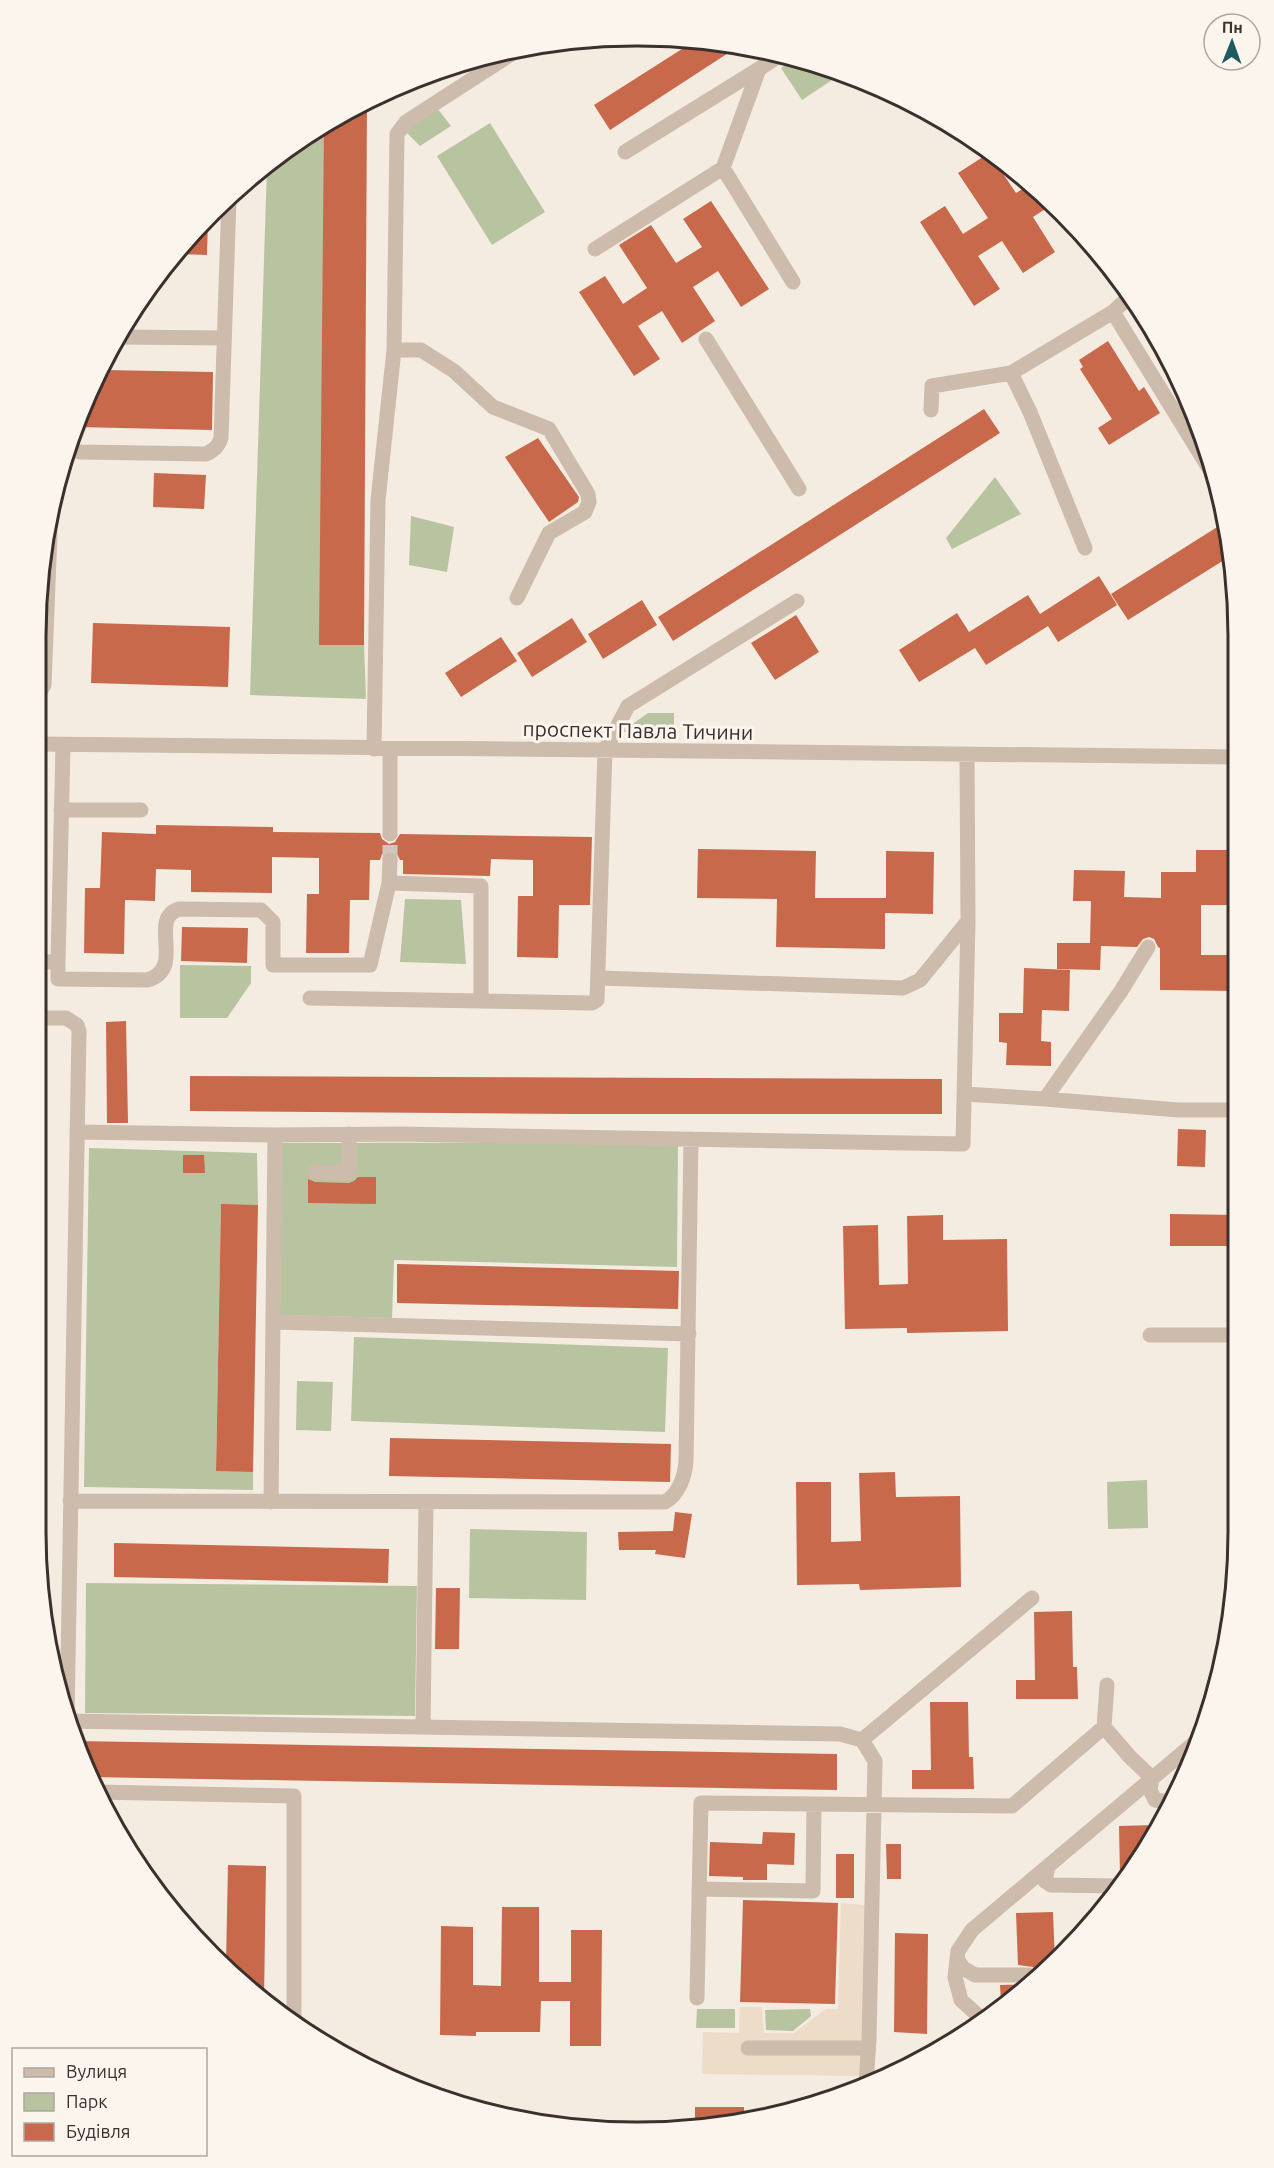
<svg xmlns="http://www.w3.org/2000/svg" width="1274" height="2168" viewBox="0 0 1274 2168" font-family="Ubuntu,sans-serif">
	<style>
		.green { fill: #b8c4a0 }
		.plaza { fill: #ecdcc8 }
		.building { fill: #c8694b }
		.lines { fill: none; stroke-linecap: round; stroke-linejoin: round }
		.minor-tunnel { stroke: #cfc6bd; stroke-width: 15; stroke-dasharray: 15 8; stroke-linecap: butt }
		.minor { stroke: #cdbbac; stroke-width: 15 }
		.labels { text-anchor: middle; dominant-baseline: central; stroke-width: 6; stroke-linejoin: round; paint-order: stroke }
		.street-label { font-size: 21px; fill: #3b302b; stroke: #fbf5ee }
		.rim { fill: none; stroke: #3b302b; stroke-width: 3 }
	</style>
	<rect width="100%" height="100%" fill="#f4ebe1"/>
	<path class="green" d="M794,60H795L841,74L802,100L781,68Z
		M437,108L451,126L420,146L404,130Z
		M490,123L545,212L492,245L437,156Z
		M324,126L364,644L366,699L250,695L267,167L303,137Z
		M995,477L1021,514L952,549L946,538Z
		M411,516L454,527L447,572L409,565Z
		M648,713H674V732H621Z
		M405,899L461,900L466,964L400,962Z
		M180,965L251,966V983L227,1018H180Z
		M678,1142L677,1267L394,1260L392,1318L280,1315L282,1143Z
		M89,1148L257,1153L258,1205H221L216,1470L253,1472V1490L84,1487Z
		M354,1337L668,1348L665,1432L351,1421Z
		M297,1381L333,1382L331,1431L296,1430Z
		M1147,1480L1148,1528L1108,1529L1107,1482Z
		M470,1529L587,1532L586,1600L469,1598Z
		M86,1583L417,1586L415,1716L85,1713Z
		M697,2009H735V2028H696Z
		M810,2009L811,2016L793,2031L766,2030L765,2010Z"/>
	<path class="plaza" d="M841,1903L864,1905L861,2076L702,2074L703,2032L739,2033L740,2007H762L764,2033H794L826,2009H838Z"/>
	<path class="building" d="M693,42L739,46L610,130L594,105Z
		M367,103L364,645H319L324,126Z
		M989,153L1016,193L1027,186L1050,206L1033,217L1055,252L1023,273L1002,241L978,256L1000,289L974,306L920,222L945,206L963,234L988,218L958,173Z
		M711,201L769,289L741,307L718,271L693,287L715,321L682,343L662,311L638,326L660,359L634,376L579,292L605,276L623,304L647,288L619,245L651,225L676,263L702,247L683,219Z
		M208,217L207,255L177,254Z
		M1108,341L1139,391L1144,387L1160,413L1109,445L1098,428L1112,419L1080,369L1083,367L1079,360Z
		M104,370L213,372L212,430L76,427Z
		M984,409L1000,433L673,641L658,617Z
		M538,438L579,497L578,502L549,522L505,457Z
		M154,473L206,475L204,509L153,507Z
		M1222,524L1229,557L1128,620L1111,594Z
		M1099,576L1117,605L1058,642L1048,626L986,665L975,648L919,682L899,650L957,613L969,632L1028,595L1040,614Z
		M642,600L657,625L603,659L588,634Z
		M796,615L819,652L775,680L751,643Z
		M572,618L587,642L532,677L517,653Z
		M93,623L230,627L228,687L91,683Z
		M501,637L517,661L461,697L445,673Z
		M156,825L273,827V832L380,833L382,839L389,844L395,842L400,834L592,837L590,905H559L558,958L517,957L518,896H533V860L491,859L490,876L403,874V860H400L396,852L390,850L382,854L380,860H370L369,900H350L349,953H306L307,894H319V858L272,857V893L191,892V870L156,869L155,901L125,900L124,954L84,953L85,888H100L102,832L156,834Z
		M698,849L816,851L815,898H886V851L934,852L933,914L885,913V949L776,947L777,899L697,898Z
		M1196,850H1237V905H1201V955H1237V991L1160,990V948L1158,947L1154,939L1149,937L1143,939L1137,947L1101,946L1100,970L1057,969V943H1090L1091,901H1073L1074,870L1125,871L1124,897L1161,898V872H1196Z
		M182,927L248,928L247,963L181,961Z
		M1024,968L1070,970L1069,1011L1042,1010L1041,1041L1051,1042V1066L1006,1065L1007,1043L999,1042V1013H1023Z
		M126,1021L128,1123H107L106,1022Z
		M190,1076L942,1079V1114H574L190,1111Z
		M1178,1129L1206,1130L1205,1167L1177,1166Z
		M183,1155H204L205,1173H183Z
		M358,1177H376V1204L308,1203V1179L315,1182L349,1183L354,1181Z
		M221,1204L258,1205L253,1472L216,1471Z
		M1170,1214L1237,1215V1246H1170Z
		M943,1215V1240L1007,1239L1008,1331L907,1333V1328L845,1329L843,1226L878,1225L879,1285L908,1284L907,1216Z
		M397,1264L679,1271L678,1309L397,1303Z
		M390,1438L671,1444L670,1482L389,1476Z
		M895,1472L896,1497L960,1496L961,1587L860,1590L859,1584L797,1585L796,1482H831V1542L861,1541L859,1473Z
		M675,1512L692,1514L685,1558L655,1554L656,1550H619L618,1532L673,1531Z
		M114,1543L389,1549L388,1583L114,1577Z
		M436,1588H460L459,1649H435Z
		M1072,1611L1073,1667H1077L1078,1699H1016V1680H1035L1034,1612Z
		M930,1702H968L969,1757H973L974,1789H912V1770H931Z
		M75,1741L837,1754V1790L90,1777Z
		M1156,1825L1137,1865L1125,1879L1120,1876L1119,1826Z
		M763,1832L795,1833L794,1865L767,1864V1880H743V1877L709,1876L710,1842L762,1844Z
		M886,1844H901V1879H887Z
		M836,1854H854V1898H836Z
		M228,1865L266,1866L264,2000L226,1963Z
		M743,1900L838,1903L835,2004L740,2002Z
		M502,1907H539V1982H571V1930H602L601,2046H570V2001H541L540,2032H476V2036L440,2035L441,1926L473,1927V1985L501,1986Z
		M1053,1912L1055,1962L1037,1978V1971L1033,1967L1018,1965L1016,1913Z
		M895,1933L928,1934L927,2034L894,2032Z
		M1029,1984L1011,2001H1001L1000,1985Z
		M695,2107H744V2120L716,2127L695,2128Z"/>
	<g class="lines">
		<path class="minor-tunnel" d="M390,860V834"/>
		<path class="minor" d="M780,55L759,69L723,168L793,282
			M625,152L759,69
			M595,249L723,168
			M1113,312L1212,473
			M121,337L224,338
			M706,339L799,489
			M394,350H421L454,371L493,407L549,429L588,494L589,502L585,512L549,533L517,598
			M1011,373L1030,412L1085,548
			M931,410L932,386L1011,373L1113,312L1129,297
			M69,441L74,450L80,452L206,454C214,450 218,447 221,438L229,198
			M38,696L44,685L50,533
			M38,744L1237,757
			M374,749L378,500L394,350L397,134L406,122L522,47
			M390,749V834
			M61,810H141
			M389,883L481,886V1001
			M39,962H58V979L147,980C187,969 147,919 179,909L261,910L273,922V965H370L389,883L390,860
			M58,962L63,745
			M599,978L903,988L920,980L968,921
			M310,998L592,1003L597,1000L605,750L628,706L797,601
			M39,1018H66L77,1025L79,1031L67,1719
			M964,1094L1045,1099L1121,991L1148,947
			M1045,1099L1178,1110H1237
			M77,1132L275,1135L401,1134L963,1144L968,921L967,754
			M315,1172L349,1173V1134
			M273,1322L689,1334
			M1150,1335H1237
			M70,1501L665,1502C679,1494 685,1476 686,1461L691,1139
			M271,1502L275,1135
			M67,1721L840,1734L862,1740L875,1761L869,2039L866,2085
			M423,1727L426,1502
			M1104,1727L1130,1757L1152,1778L1150,1790L1155,1800L1168,1802
			M862,1740L1032,1598
			M96,1792L294,1796V2022
			M1048,1867L1045,1881L1051,1885L1119,1886
			M699,1889L813,1891L814,1805
			M957,1959L963,1968L975,1975H1028
			M697,1998L701,1803L1012,1806L1104,1727L1107,1685
			M983,2020L961,2000L955,1977L958,1951L972,1930L1199,1739
			M748,2048H868"/>
	</g>
	<g class="labels">
		<g class="street-label">
			<text transform="translate(638 730) rotate(1)">проспект Павла Тичини</text>
		</g>
	</g>
	<path d="M0 0H1274V2168H0ZM636 46H638A590 590 0 0 1 1228 636V1532A590 590 0 0 1 638 2122H636A590 590 0 0 1 46 1532V636A590 590 0 0 1 636 46Z" fill="#fbf5ee" fill-rule="evenodd"/>
	<path class="rim" d="M636 46H638A590 590 0 0 1 1228 636V1532A590 590 0 0 1 638 2122H636A590 590 0 0 1 46 1532V636A590 590 0 0 1 636 46Z"/>
	<rect x="12" y="2048" width="195" height="108" fill="#fbf5ee" stroke="#aea6a0" stroke-width="1.5"/>
	<rect x="24" y="2068" width="30" height="9" fill="#cdbbac" stroke="#aea6a0" stroke-width="1.5"/>
	<text x="66" y="2078" font-size="18" fill="#3b302b">Вулиця</text>
	<rect x="24" y="2093" width="30" height="18" fill="#b8c4a0" stroke="#aea6a0" stroke-width="1.5"/>
	<text x="66" y="2108" font-size="18" fill="#3b302b">Парк</text>
	<rect x="24" y="2123" width="30" height="18" fill="#c8694b" stroke="#aea6a0" stroke-width="1.5"/>
	<text x="66" y="2138" font-size="18" fill="#3b302b">Будівля</text>
	<g transform="translate(1232 42) rotate(1)"><circle r="28" fill="#fbf5ee" stroke="#aea6a0" stroke-width="1.5"/>
	<path d="M0-4.5L10 22L0 15L-10 22Z" fill="#1f5a5e"/>
	<text y="-9" font-size="16" font-weight="bold" text-anchor="middle" fill="#3b302b">Пн</text>
	</g>
</svg>
